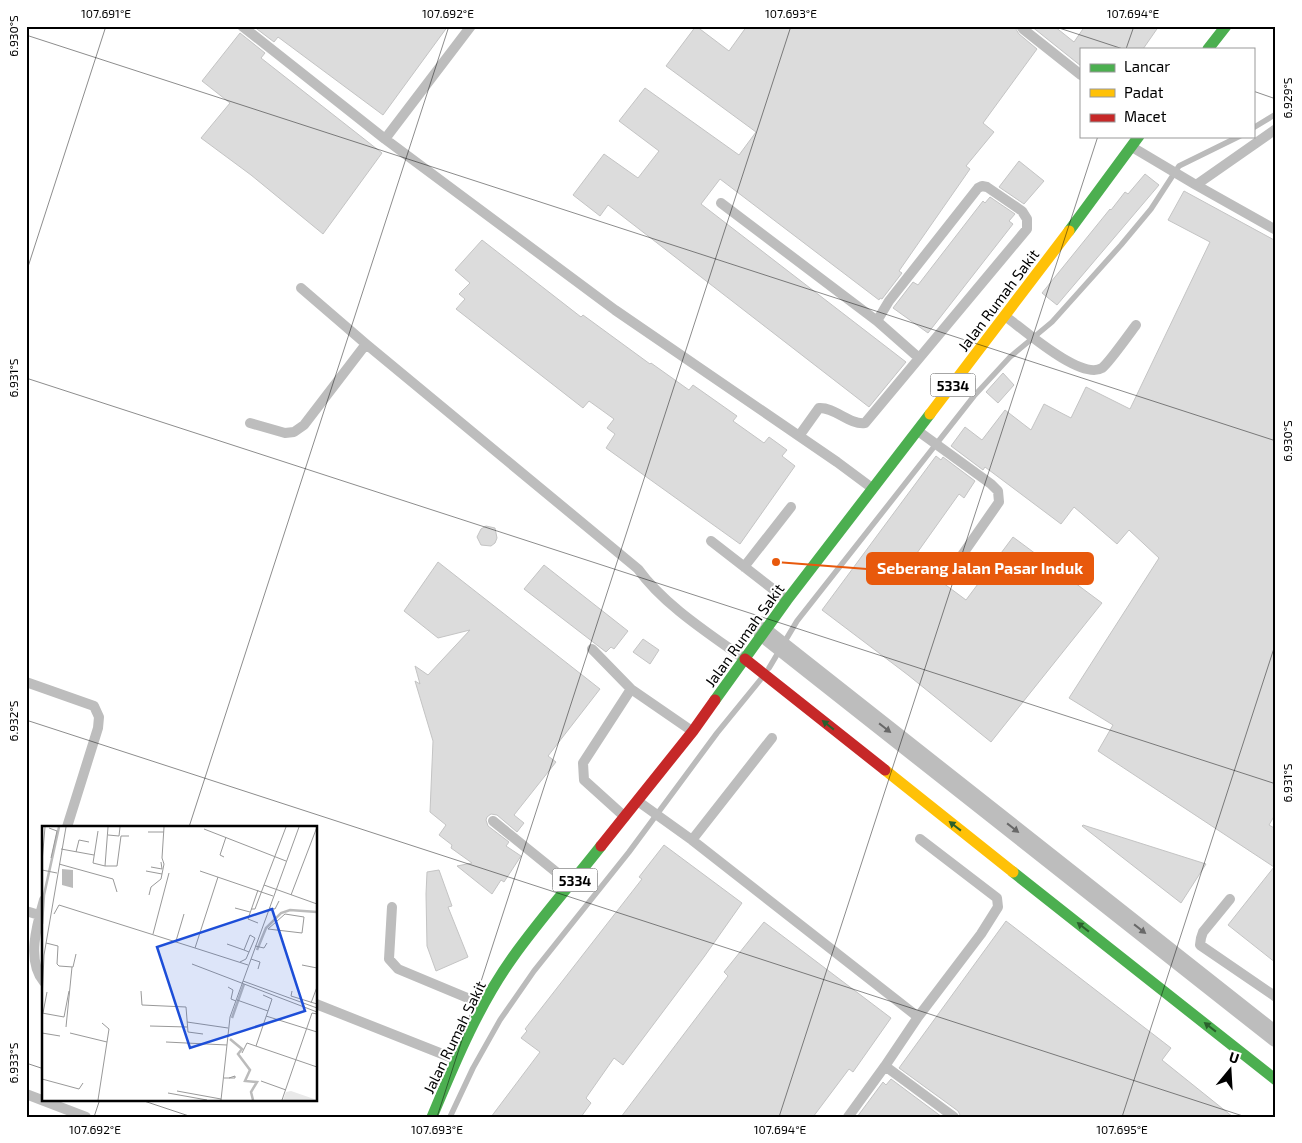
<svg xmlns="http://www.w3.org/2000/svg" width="1302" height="1143" viewBox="0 0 1302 1143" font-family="'Exo 2',sans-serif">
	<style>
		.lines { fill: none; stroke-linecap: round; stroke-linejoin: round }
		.stream { stroke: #bbb; stroke-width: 5.5 }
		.building { fill: #dcdcdc; stroke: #c4c4c4 }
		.lane { stroke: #bdbdbd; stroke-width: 10 }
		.street { stroke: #bdbdbd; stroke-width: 20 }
		.fast { stroke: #4caf50; stroke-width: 11 }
		.slow { stroke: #ffc107; stroke-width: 11 }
		.jam { stroke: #c62828; stroke-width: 11 }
		.oneway { fill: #2a602c }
		.oneway2 { fill: #686868 }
		.ticks { fill: none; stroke: #000; stroke-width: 1; stroke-opacity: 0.45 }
		.labels { text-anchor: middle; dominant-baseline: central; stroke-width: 4; stroke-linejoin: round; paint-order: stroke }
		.shield { fill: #fff; stroke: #4c4c4c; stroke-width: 1 }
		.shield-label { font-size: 14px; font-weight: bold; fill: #000 }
		.street-label { font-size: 15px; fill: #000; stroke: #fff }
		.inset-river { fill: none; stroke: #bbb; stroke-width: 2.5 }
		.inset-road { fill: none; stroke: #999; stroke-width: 1 }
		.view { fill: #1d4ed8; fill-opacity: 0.15; stroke: #1d4ed8; stroke-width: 2.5 }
		.inset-edge { fill: none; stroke: #000; stroke-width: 2.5 }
		.leader { fill: none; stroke: #e8590c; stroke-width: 2 }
		.callout-dot { fill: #e8590c; stroke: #fff; stroke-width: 2 }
		.callout { fill: #e8590c; stroke: #e8590c; stroke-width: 2 }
		.callout-label { font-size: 16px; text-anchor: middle; font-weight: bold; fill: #fff }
		.neatline { fill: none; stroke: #000; stroke-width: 2 }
		.ticks-label { font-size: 12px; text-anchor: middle; fill: #000 }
	</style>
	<rect width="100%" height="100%" fill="#fff"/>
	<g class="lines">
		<path class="stream" d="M1253,128L1276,114
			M769,668L797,621L974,396L1010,357L1052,322L1121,245L1151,209L1179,166L1240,136
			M450,1117L473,1068L500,1020L534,971L629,852L717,733L761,679"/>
	</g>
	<path class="building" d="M253,26H448L383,115L278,37L274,42Z
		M696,26L729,51L747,26H1014L1019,34L1037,49L983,123L994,132L966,166L970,169L899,271L902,273L882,299L880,298L879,300L720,179L701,204L906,362L869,407L608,205L600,216L573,195L604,154L638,178L659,151L619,121L645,88L739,155L756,132L666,66Z
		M1031,26H1054L1074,42L1085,26H1159L1143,49H1081V66Z
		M240,33L265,53L261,58L382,153L323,234L251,175L201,138L230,103L202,81Z
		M1019,161L1044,181L1024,204L999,187Z
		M1145,174L1159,185L1057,305L1042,293L1110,209L1111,210L1125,192L1128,194Z
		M1184,191L1276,241V813L1269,825L1276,829V963L1228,925L1274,867L1098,751L1113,725L1069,698L1159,558L1129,530L1117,544L1074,507L1061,524L985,467L983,470L951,446L965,427L982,440L1005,410L1031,430L1044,404L1071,418L1086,387L1130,409L1210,242L1168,220Z
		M990,197L1015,214L1009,221L1013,224L928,333L893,308L913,282L918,285L983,201L985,203Z
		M482,240L581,317L583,315L650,364L651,363L689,390L693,385L737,416L733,421L764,443L769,437L787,450L782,456L795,466L740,544L606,448L615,434L607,428L614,419L589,401L583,408L456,309L465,299L459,294L470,283L455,270Z
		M1003,373L1014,385L998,403L986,392Z
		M936,456L941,460L943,457L975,481L964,498L959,494L912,560L966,600L1013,537L1102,603L991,742L908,675L822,610Z
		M486,526L495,528L497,538L495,543L491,546L481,545L477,537L481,529Z
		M438,562L600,689L548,756L556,762L514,815L524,823L517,832L497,815L491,814L487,817L486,820L488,826L509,842L506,846L521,856L504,882L501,880L492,894L457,866L472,863L451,848L452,845L439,835L446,825L430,812L433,741L415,681L420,684L415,666L428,675L470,630L438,638L404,611Z
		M544,565L628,631L614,649L611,647L606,652L524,589Z
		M643,639L659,650L650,664L633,652Z
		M1083,825L1206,864L1181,903L1082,826Z
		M664,845L742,903L704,957L623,1065L614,1058L586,1098L591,1103L581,1117H491L540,1052L521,1038L527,1031L525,1029L642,879L639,877Z
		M439,870L452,906L448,907L468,957L436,971L427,946L426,894L427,872Z
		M1006,921L1171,1048L1162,1060L1233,1117H961L958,1111L899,1068Z
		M764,922L891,1018L853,1072L849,1069L813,1117H621L728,976L724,972Z
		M891,1079L942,1117H857L883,1082L886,1085Z"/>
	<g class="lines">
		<path class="lane" d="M242,26L385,139
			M471,26L385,139L615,310L837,462L872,488
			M1021,26L1023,29L1081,75
			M1276,129L1196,185L1276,230
			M1132,147L1196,185
			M721,203L877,321
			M301,288L366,344L638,569C663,604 708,633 743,658
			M1005,316C1023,329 1081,381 1102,368C1108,364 1130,333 1136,325
			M250,423L285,433L294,432L304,425L366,344
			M918,431L991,484L998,491L999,502L960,558
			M799,436L819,408C835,407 849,425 865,423L1027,229V219L1022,211L987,187L982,186L978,188L889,301L877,321L919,358
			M711,541L787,600
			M744,567L791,507
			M592,649L631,689L583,763L584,780L625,817
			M26,682L94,706L99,717L98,728L67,827
			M631,689L692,731
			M639,802L692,840L918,1017L885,1066L848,1117
			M493,821L571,884
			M692,840L772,738
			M1230,899L1203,932L1201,938L1200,945L1276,997
			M44,900C37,924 26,961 44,982
			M392,907L389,959L398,969L470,999L481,1006
			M26,911L39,915
			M316,1004L455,1059
			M918,1017L981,934L998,907L997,898L920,839
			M885,1066L954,1117
			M26,1094L86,1117"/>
		<path class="street" d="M763,632L1276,1037"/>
		<path class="fast" d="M1208,49L1226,26
			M1069,231L1139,136
			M715,700L787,600L930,414
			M1013,872L1276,1080
			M432,1117C455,1062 478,1006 513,957C540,919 572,883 601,846"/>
		<path class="slow" d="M930,414L1069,231
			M885,770L1013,872"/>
		<path class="jam" d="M745,659L885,770
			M601,846L693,731L715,700"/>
	</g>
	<defs><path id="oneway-solid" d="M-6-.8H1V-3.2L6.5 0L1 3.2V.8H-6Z" transform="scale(1.25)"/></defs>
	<g class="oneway">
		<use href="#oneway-solid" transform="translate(828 725) rotate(-142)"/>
		<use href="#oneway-solid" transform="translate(955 826) rotate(-142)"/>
		<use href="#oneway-solid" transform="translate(1083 927) rotate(-142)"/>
		<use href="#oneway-solid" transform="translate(1210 1027) rotate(-142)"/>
	</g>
	<g class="oneway2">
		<use href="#oneway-solid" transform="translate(885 728) rotate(38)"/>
		<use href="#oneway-solid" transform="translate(1013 828) rotate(38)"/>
		<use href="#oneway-solid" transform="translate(1140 929) rotate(38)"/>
	</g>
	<path class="ticks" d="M1053,26L1123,49M26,35L1276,441M1126,49L1134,26M1253,91L1276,99M26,273L106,26M26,378L1276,784M26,720L1246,1117M189,827L449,26M26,1063L44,1069M138,1099L192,1117M94,1117L100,1099M437,1117L791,26M779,1117L1098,136M1122,1117L1276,642"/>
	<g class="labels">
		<g class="shield">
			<rect x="930.5" y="373.5" width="45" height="23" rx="4"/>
			<rect x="552.5" y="868.5" width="45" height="23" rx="4"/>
		</g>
		<g class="shield-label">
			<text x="953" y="385">5334</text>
			<text x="575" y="880">5334</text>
		</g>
		<g class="street-label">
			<text transform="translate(998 300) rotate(-53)">Jalan Rumah Sakit</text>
			<text transform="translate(744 635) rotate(-54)">Jalan Rumah Sakit</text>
			<text transform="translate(454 1037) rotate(-64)">Jalan Rumah Sakit</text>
		</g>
	</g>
	<g transform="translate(42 826)">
		<rect width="275" height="275" fill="#fff"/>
		<path d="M249,265L275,274H241L244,266Z" fill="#e9e9e9"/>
		<path d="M20,43L31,44V62L20,59Z" fill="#bbb"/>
		<path class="inset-river" d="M0,98L2,69L17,1M215,124L224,102L239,87L248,84L275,86M190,192L202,158M188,213L200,223L196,228L208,244L203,255L215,256L209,266L211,274"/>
		<path class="inset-road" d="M7,2L15,5L9,32M162,3L244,35M56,5L51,37L63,40H75L79,10H87M106,6H122M66,9L77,10L78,1M19,23L52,29M34,26L37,14L47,16M182,31L178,29L184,11M0,36L3,1M17,38L71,53L75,66M63,40L66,1M109,41L120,43L119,36M0,44L15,47M104,45L120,48M158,45L231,70M176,51L153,122L206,139M222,59L244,1M216,64L206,93L216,97M107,69L109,61L119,53L122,38L120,32L122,1M249,69L275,1M193,82L208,86M227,82L233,83L237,75M209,83H213L222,59L275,78M12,88L17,79L153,122M243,88L262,91L260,107L226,103ZM111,108L127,47M134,115L142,88M4,117L16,120L15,138L17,140L31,141L34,128M185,118L202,124M213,120L222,122L225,117M209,133L218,136L216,143M198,136L204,133L213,112L208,109L202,124L207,126M150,138L275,186M260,139L275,142M201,155L275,182M186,161L191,164L189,173L194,175M99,165L100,179L144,181L146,206L161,208M250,165L249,170L275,178M221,169L230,173L226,185M0,174L2,129L24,1M195,174L226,185L214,220M269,177L275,161M0,187L22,191L27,165M1,187L5,166M224,190L275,206M145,196L186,202M108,200L145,201M24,201L30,141M0,207L18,210M28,207L65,216M124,216L185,219M200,227L205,217L275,241M182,252H193V250L187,252M0,253L37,263L41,257M219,255L244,264M135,265L179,273M126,267L165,274M56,274L67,203L60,197M179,274L188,191L257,1M240,274L270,187L275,188"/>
		<path class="view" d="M230,83L263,185L148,222L115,121Z"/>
		<rect width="275" height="275" class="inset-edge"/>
	</g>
	<path class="leader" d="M776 562L867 569"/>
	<circle class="callout-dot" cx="776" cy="562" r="5"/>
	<rect class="callout" x="867" y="553" width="226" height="31" rx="5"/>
	<g class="callout-label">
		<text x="980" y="574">Seberang Jalan Pasar Induk</text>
	</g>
	<rect width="1302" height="1143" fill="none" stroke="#ffffff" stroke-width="55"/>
	<rect x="1080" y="48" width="175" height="90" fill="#ffffff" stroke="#999999"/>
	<rect x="1090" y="64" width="25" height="8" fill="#4caf50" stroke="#999999"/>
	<text x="1124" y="72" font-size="15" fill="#000000">Lancar</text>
	<rect x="1090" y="89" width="25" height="8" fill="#ffc107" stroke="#999999"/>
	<text x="1124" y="98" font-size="15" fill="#000000">Padat</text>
	<rect x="1090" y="114" width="25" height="8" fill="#c62828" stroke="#999999"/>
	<text x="1124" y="122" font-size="15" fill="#000000">Macet</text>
	<g transform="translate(1230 1070) rotate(18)" stroke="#ffffff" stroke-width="4" paint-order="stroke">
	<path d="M0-4L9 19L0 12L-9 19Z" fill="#000000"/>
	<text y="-8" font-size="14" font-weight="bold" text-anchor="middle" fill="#000000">U</text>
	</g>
	<rect x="28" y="28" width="1246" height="1088" class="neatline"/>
	<g class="ticks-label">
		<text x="106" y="18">107.691°E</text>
		<text x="448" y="18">107.692°E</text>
		<text x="791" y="18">107.693°E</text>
		<text x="1133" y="18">107.694°E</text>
		<text transform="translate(14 36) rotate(-90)" y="4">6.930°S</text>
		<text transform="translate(1288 98) rotate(-90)" y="4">6.929°S</text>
		<text transform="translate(14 378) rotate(-90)" y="4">6.931°S</text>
		<text transform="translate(1288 441) rotate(-90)" y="4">6.930°S</text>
		<text transform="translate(14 721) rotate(-90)" y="4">6.932°S</text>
		<text transform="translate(1288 783) rotate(-90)" y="4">6.931°S</text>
		<text transform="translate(14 1063) rotate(-90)" y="4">6.933°S</text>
		<text x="95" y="1134">107.692°E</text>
		<text x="437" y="1134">107.693°E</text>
		<text x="780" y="1134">107.694°E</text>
		<text x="1122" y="1134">107.695°E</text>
	</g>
</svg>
